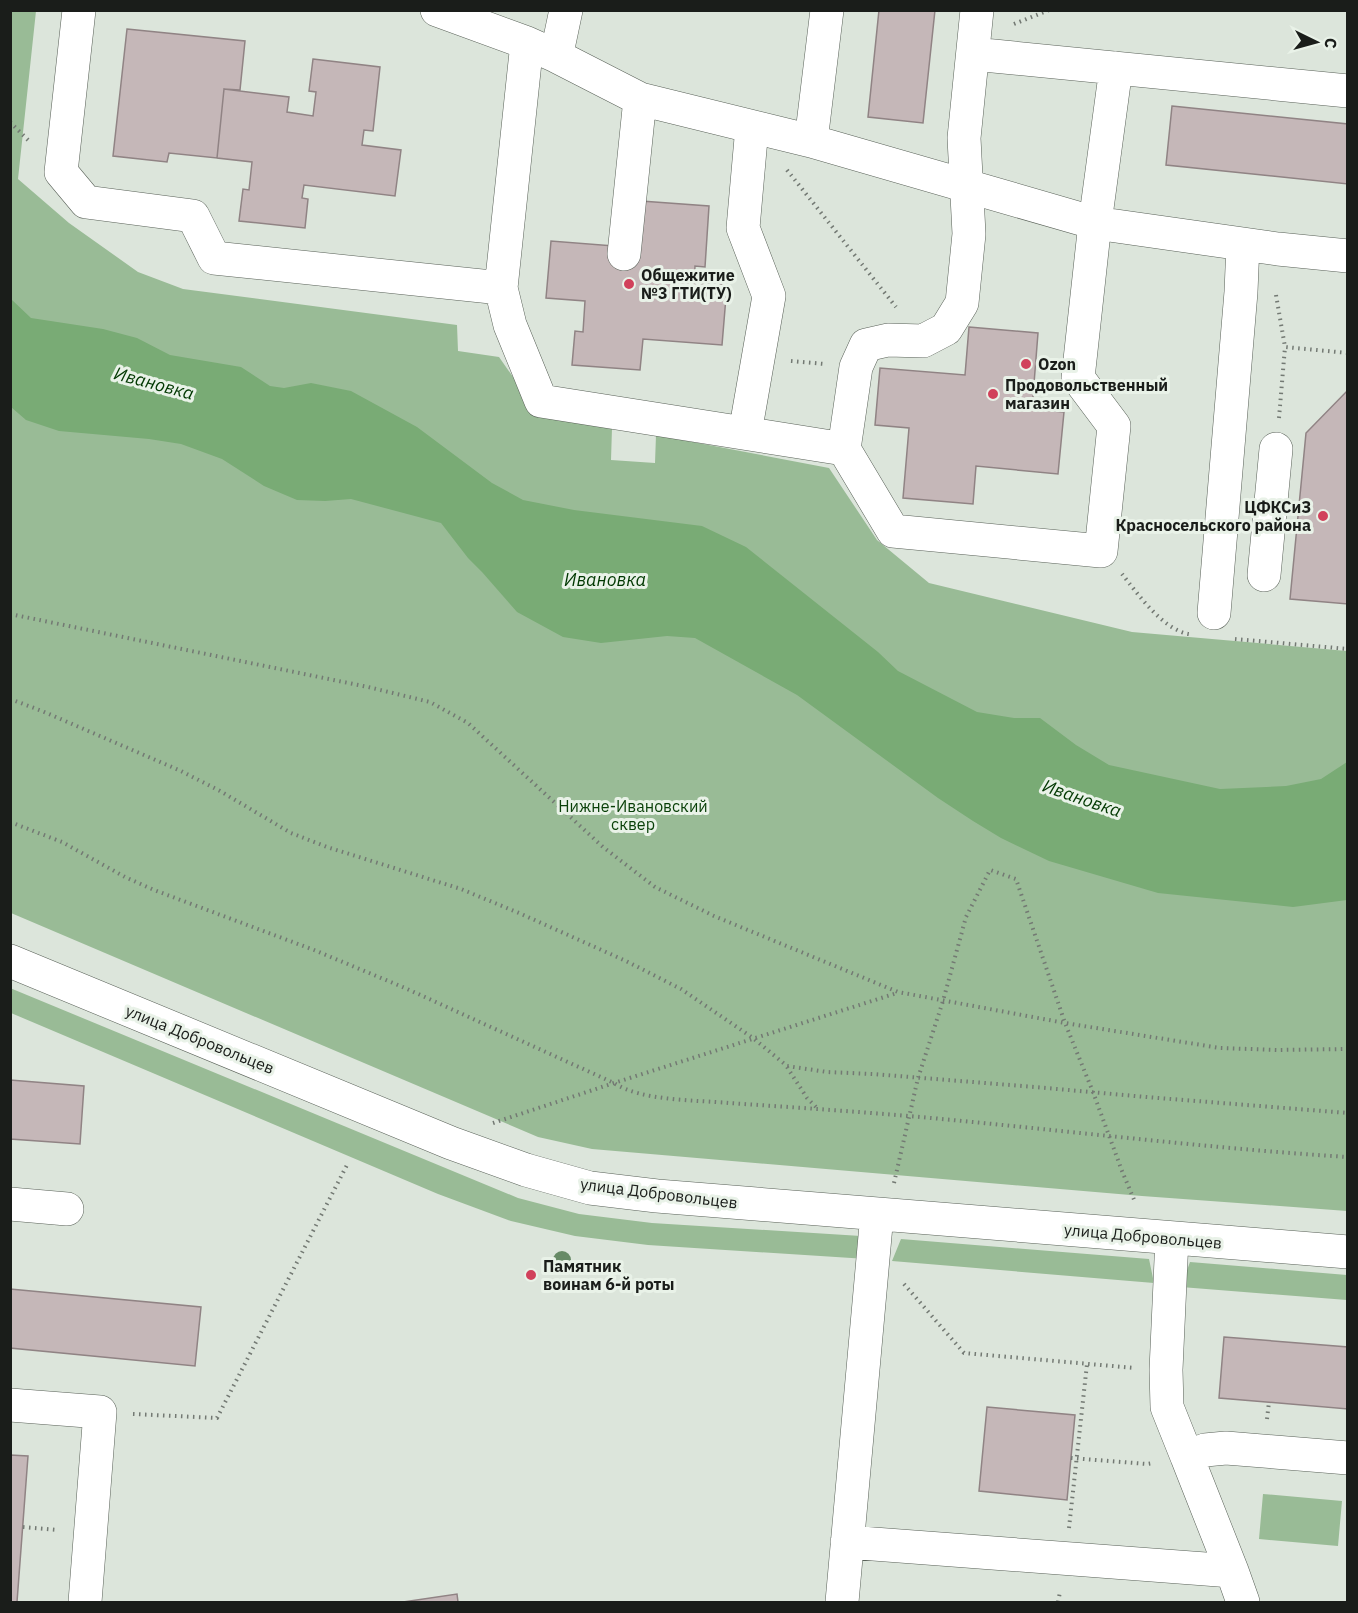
<svg xmlns="http://www.w3.org/2000/svg" width="1358" height="1613" viewBox="0 0 1358 1613" font-family="'IBM Plex Sans',sans-serif">
	<style>
		.green { fill: #99bb96 }
		.water { fill: #79ab75 }
		.building { fill: #c5b7b8; stroke: #908384; stroke-width: 1.5 }
		.lines { fill: none; stroke-linecap: round; stroke-linejoin: round }
		.minor-casing { stroke: #596158; stroke-width: 34 }
		.path { stroke: #737973; stroke-width: 4; stroke-dasharray: 1.5 4.5; stroke-linecap: butt }
		.minor { stroke: #fff; stroke-width: 33 }
		.tree { fill: #678a66 }
		.poi-dot { fill: #d1415b; stroke: #e9f2e8; stroke-width: 2 }
		.labels { text-anchor: middle; dominant-baseline: central; stroke-width: 6; stroke-linejoin: round; paint-order: stroke }
		.poi-label { font-size: 16px; font-weight: bold; fill: #1a1d1a; stroke: #e9f2e8; text-anchor: start }
		.park-label { font-size: 16px; fill: #083f07; stroke: #e9f2e8 }
		.street-label { font-size: 16px; fill: #1a1d1a; stroke: #e9f2e8 }
		.water-label { font-size: 18px; font-style: italic; fill: #013801; stroke: #e9f2e8 }
	</style>
	<rect width="100%" height="100%" fill="#dce5db"/>
	<path class="green" d="M10,11H36L18,179L69,223L138,272L183,289L457,325L458,351L499,357L541,417L612,428L611,460L655,463L656,435L829,468L877,540L929,583L1132,632L1347,651V1211L1142,1196L592,1149L538,1137L11,913Z
		M10,988L518,1198L579,1214L652,1223L861,1236L867,1259L648,1245L575,1236L511,1221L438,1194L11,1013Z
		M901,1239L1149,1259L1154,1283L892,1261Z
		M1190,1262L1347,1275V1300L1181,1287Z
		M1263,1494L1342,1501L1338,1546L1259,1539Z"/>
	<path class="water" d="M11,299L31,318L103,329L137,338L170,355L241,367L270,386L284,388L311,383L351,391L417,427L492,483L523,500L574,510L702,526L746,547L878,652L898,671L977,712L1014,718H1040L1076,745L1109,765L1220,789L1286,786L1321,779L1347,762V900L1293,907L1158,893L1049,861L1001,838L973,821L938,798L797,695L695,638L667,636L601,643L563,637L517,612L482,572L468,558L441,523L351,499L325,501L297,500L264,486L222,459L181,444L149,439L59,431L26,420L11,407Z"/>
	<path class="building" d="M879,10H935L923,123L868,117Z
		M127,29L245,41L240,90L224,89L217,158L169,153L167,162L113,156Z
		M313,59L380,67L373,131L364,130L362,145L401,150L395,196L304,185L302,198L308,199L305,228L239,221L243,189L249,190L252,162L217,158L224,89L289,97L287,112L313,116L316,92L309,91Z
		M1172,106L1348,124V184L1166,165Z
		M641,201L709,206L705,267L695,266L694,283L727,285L722,345L643,339L640,370L572,365L575,331L583,332L585,301L546,298L551,241L614,246Z
		M969,327L1038,333L1032,409L1064,412L1058,474L976,466L973,504L903,498L909,428L875,425L880,368L965,375Z
		M1348,390V604L1290,599L1306,433Z
		M10,1080L84,1086L80,1144L10,1139Z
		M10,1289L201,1307L195,1366L10,1348Z
		M1224,1337L1348,1347V1409L1219,1398Z
		M987,1407L1075,1415L1067,1500L979,1491Z
		M10,1455L28,1456L17,1602H10Z
		M457,1594L458,1602H403Z"/>
	<g class="lines">
		<g class="minor-casing">
			<path id="minor" d="M79,10L61,172L86,202L193,216L214,258L501,288L527,43
				M437,10L527,43L556,56L640,99L811,141L1095,223L1278,249L1348,256
				M977,10L964,138L969,234L962,303L946,329L923,341L888,340L866,345L856,367L844,449L893,531L1101,551L1114,426L1078,378L1095,223L1116,68
				M558,48L566,10
				M973,54L1348,91
				M811,141L827,10
				M624,254L640,99
				M501,288L510,325L541,401L844,449
				M745,433L769,296L743,228L752,127
				M1264,575L1276,449
				M1214,613L1241,292L1243,244
				M10,961L451,1143L526,1170L590,1188L657,1196L1348,1252
				M10,1204L67,1209
				M1172,1238L1166,1370L1167,1407L1187,1457L1205,1450L1226,1448L1348,1458
				M10,1405L100,1412L85,1602
				M1187,1457L1232,1571L1243,1602
				M847,1542L1232,1571
				M842,1602L877,1214"/>
		</g>
		<path class="path" d="M1014,24L1049,10
			M10,122L31,143
			M787,170L896,307
			M1276,295L1285,347L1348,353
			M791,361L825,364
			M1279,418L1285,347
			M1122,574C1137,593 1163,630 1189,634
			M10,614L368,687L430,702L468,723L603,847L655,887L714,916L898,992L1065,1023L1220,1048L1278,1050L1348,1049
			M1235,639L1348,649
			M10,699L42,711L181,771L220,791L291,833L327,847L461,889L519,913L626,961L681,989L753,1038L787,1066L827,1072L873,1074L1035,1087L1146,1097L1348,1113
			M10,822L62,842L125,877L154,890L314,950L405,988L614,1083C641,1101 695,1100 729,1103C789,1107 849,1111 909,1116C1056,1129 1201,1148 1348,1157
			M787,1067L807,1098L818,1109
			M493,1123L614,1083L897,993
			M894,1183L918,1078L943,1001L966,917L990,870L1016,879L1065,1023L1093,1092L1122,1171L1135,1202
			M904,1284L964,1353L1135,1368
			M133,1414L217,1418L348,1163
			M1267,1419L1269,1402
			M1071,1458L1147,1464L1153,1463
			M23,1527L58,1530
			M1069,1528L1087,1364
			M1058,1602L1060,1592"/>
		<use href="#minor" class="minor"/>
	</g>
	<circle class="tree" cx="562" cy="1260" r="9"/>
	<g class="poi-dot">
		<circle cx="629" cy="284" r="6"/>
		<circle cx="1026" cy="364" r="6"/>
		<circle cx="993" cy="394" r="6"/>
		<circle cx="1323" cy="516" r="6"/>
		<circle cx="531" cy="1275" r="6"/>
	</g>
	<g class="labels">
		<g class="poi-label">
			<text x="641" y="275">Общежитие<tspan x="641" dy="18">№3 ГТИ(ТУ)</tspan></text>
			<text x="1038" y="364">Ozon</text>
			<text x="1005" y="385">Продовольственный<tspan x="1005" dy="18">магазин</tspan></text>
			<text x="1311" y="507" text-anchor="end">ЦФКСиЗ<tspan x="1311" dy="18">Красносельского района</tspan></text>
			<text x="543" y="1266">Памятник<tspan x="543" dy="18">воинам 6-й роты</tspan></text>
		</g>
		<g class="park-label">
			<text x="633" y="806">Нижне-Ивановский<tspan x="633" dy="18">сквер</tspan></text>
		</g>
		<g class="street-label">
			<text transform="translate(200 1039) rotate(22)">улица Добровольцев</text>
			<text transform="translate(659 1193) rotate(7)">улица Добровольцев</text>
			<text transform="translate(1143 1236) rotate(5)">улица Добровольцев</text>
		</g>
		<g class="water-label">
			<text transform="translate(154 383) rotate(15)">Ивановка</text>
			<text x="605" y="579">Ивановка</text>
			<text transform="translate(1082 798) rotate(19)">Ивановка</text>
		</g>
	</g>
	<rect width="1358" height="1613" fill="none" stroke="#1a1d1a" stroke-width="24"/>
	<g transform="translate(1316 42) rotate(95)" stroke="#e9f2e8" stroke-width="4.5" paint-order="stroke">
	<path d="M0-4.5L10 22L0 15L-10 22Z" fill="#1a1d1a"/>
	<text y="-9" font-size="16" font-weight="bold" text-anchor="middle" fill="#1a1d1a">С</text>
	</g>
</svg>
